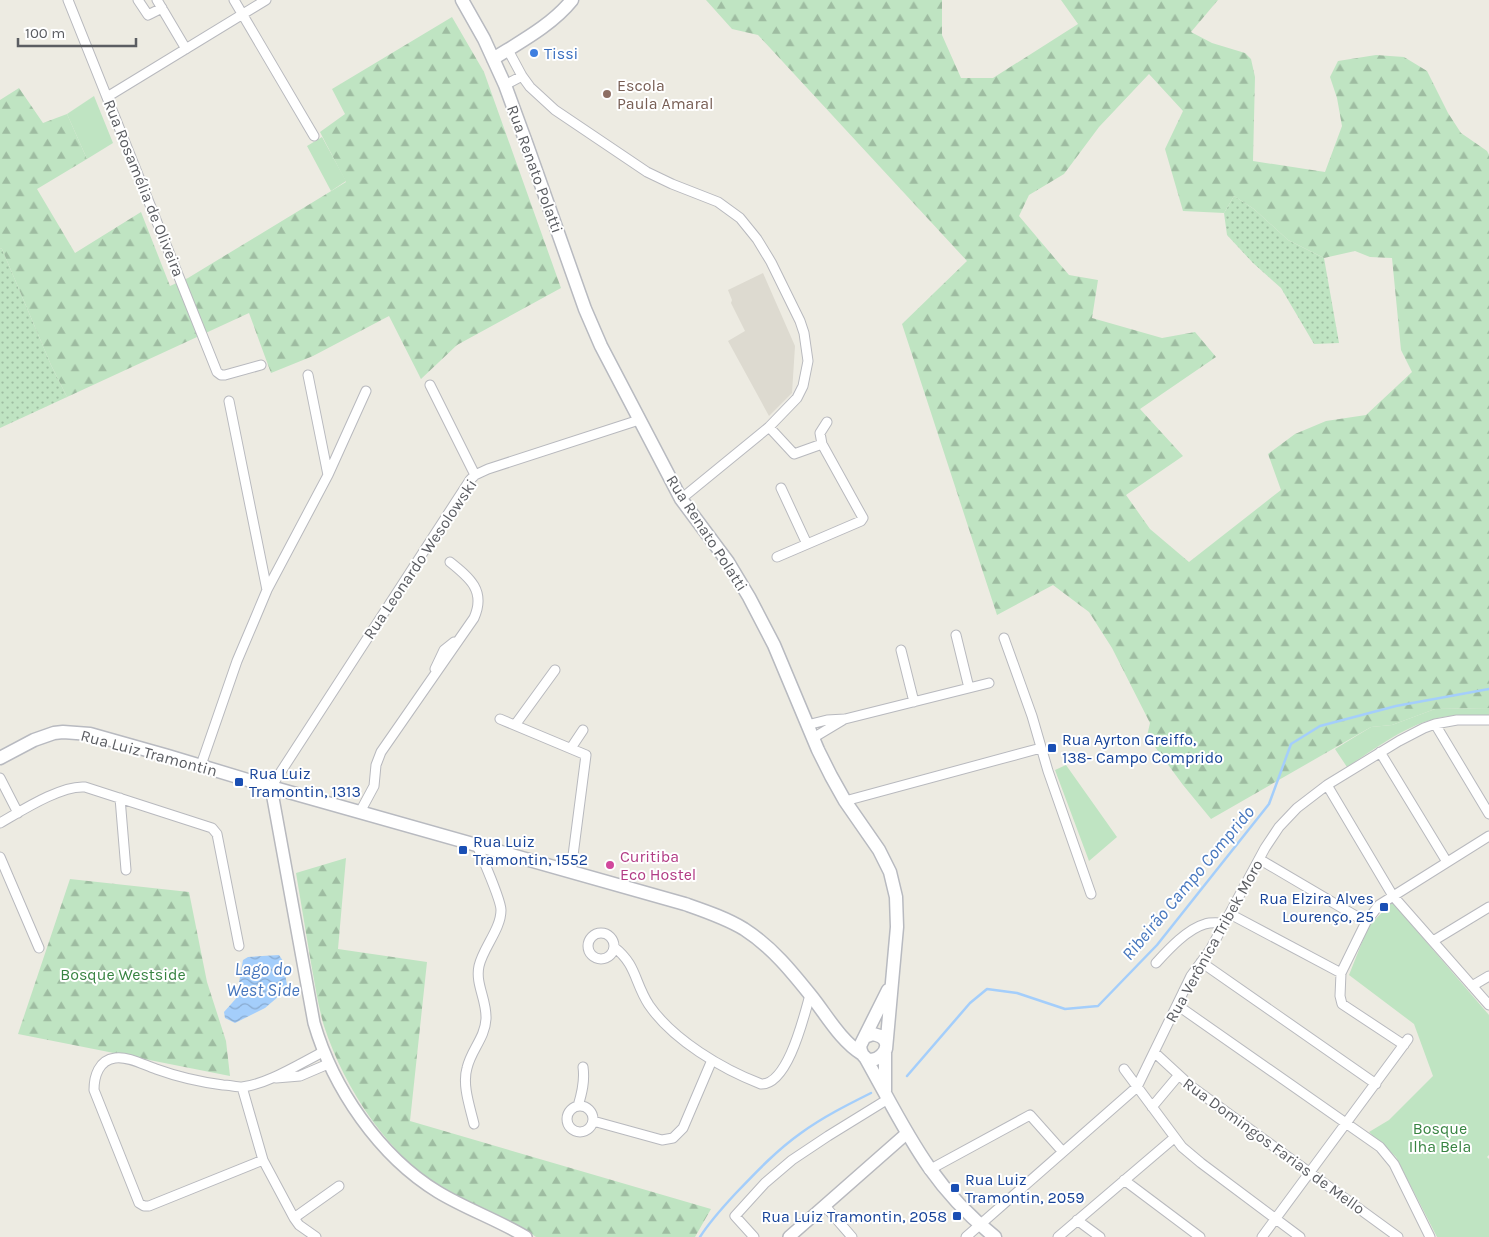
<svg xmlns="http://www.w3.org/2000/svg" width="1489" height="1237" viewBox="0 0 1489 1237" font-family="Karla,sans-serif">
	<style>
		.education { fill: #dddad0 }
		.grass { fill: url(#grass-dots) }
		.forest { fill: url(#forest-firs); fill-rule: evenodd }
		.park { fill: #bfe4c2 }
		.water { fill: url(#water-waves) }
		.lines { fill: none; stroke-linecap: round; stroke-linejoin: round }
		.stream { stroke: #a4cefb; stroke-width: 2.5 }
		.minor-casing { stroke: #b8b9be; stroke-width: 11 }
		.tertiary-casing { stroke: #b8b9be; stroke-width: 14 }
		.secondary-casing { stroke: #b8bac0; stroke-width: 15 }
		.minor { stroke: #fff; stroke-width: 9 }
		.tertiary { stroke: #fff; stroke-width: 11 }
		.secondary { stroke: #fff; stroke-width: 12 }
		.shop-dot { fill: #3f7fe0; stroke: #fff; stroke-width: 2 }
		.education-dot { fill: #8d6e63; stroke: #fff; stroke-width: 2 }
		.transit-dot { fill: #1a4fb4; stroke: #fff; stroke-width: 2 }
		.hotel-dot { fill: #d1479c; stroke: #fff; stroke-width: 2 }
		.labels { text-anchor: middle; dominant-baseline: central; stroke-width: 4; stroke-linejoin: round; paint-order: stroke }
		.shop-label { font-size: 16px; fill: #366cbe; stroke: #fff; text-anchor: start }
		.education-label { font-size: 16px; fill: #785e54; stroke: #fff; text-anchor: start }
		.street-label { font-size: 16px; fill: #5b5d62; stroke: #fff }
		.transit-label { font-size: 16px; fill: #164399; stroke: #fff; text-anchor: start }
		.hotel-label { font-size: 16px; fill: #b23c85; stroke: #fff; text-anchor: start }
		.park-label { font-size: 16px; fill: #388442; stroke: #fff }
		.water-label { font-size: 18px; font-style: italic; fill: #4777be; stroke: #fff }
	</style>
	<defs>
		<pattern id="grass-dots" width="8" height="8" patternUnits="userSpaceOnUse" patternTransform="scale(1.25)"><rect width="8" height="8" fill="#bfe4c2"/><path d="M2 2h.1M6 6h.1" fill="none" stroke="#9ebca1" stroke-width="1.8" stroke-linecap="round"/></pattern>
		<pattern id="forest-firs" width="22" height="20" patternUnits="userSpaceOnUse" patternTransform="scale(1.25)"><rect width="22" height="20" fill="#bfe4c2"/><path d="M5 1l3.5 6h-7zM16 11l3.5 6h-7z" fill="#9ebca1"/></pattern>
		<pattern id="water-waves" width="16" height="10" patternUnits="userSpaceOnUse" patternTransform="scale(1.25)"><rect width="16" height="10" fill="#a4cefb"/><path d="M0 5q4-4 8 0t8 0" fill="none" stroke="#89aacf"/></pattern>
	</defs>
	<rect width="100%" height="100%" fill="#edebe2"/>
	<path class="education" d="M763,273L795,346L792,393L769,416L728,341L745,331L731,303L732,300L728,290Z"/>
	<path class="grass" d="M1234,196L1254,209L1288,240L1324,258L1339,343L1314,344L1281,288L1253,263L1227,235L1224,213Z
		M0,248L2,249L51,365L67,397L0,428Z"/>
	<path class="forest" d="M706,0H942V35L961,78H993L1078,24L1061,0H1218L1191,32L1212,43L1245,53L1251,59L1255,77L1253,161L1325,172L1342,126L1337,98L1330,77L1338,61L1376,55L1404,57L1427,71L1448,113L1461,133L1487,151L1489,155V708L1435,709L1392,725L1371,727L1211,819L1183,785L1147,736L1150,723L1112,648L1089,612L1053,585L997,615L902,324L967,261L758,35L732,29ZM1149,74L1183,111L1165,149L1183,211L1224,213L1234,196L1254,209L1288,240L1324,258L1355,251L1370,257L1392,258L1401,350L1412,372L1366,415L1326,421L1295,434L1268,454L1281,490L1189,562L1150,529L1126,495L1183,456L1140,409L1216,357L1195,332L1162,338L1092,318L1098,280L1069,275L1019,216L1029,195L1064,174L1099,127Z
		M452,17L484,72L561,288L457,345L421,379L389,316L313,356L271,373L249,313L67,397L51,365L2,249L0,248V100L19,88L43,123L67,114L87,159L37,189L75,253L141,212L170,286L188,278L346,182L320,132L345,114L332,89Z
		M346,858L338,949L427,962L410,1121L711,1209L695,1237H536L527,1231C502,1218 474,1208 449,1193C390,1158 345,1090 324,1026C318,1006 315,984 311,963C306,933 301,903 296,873Z
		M70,879L189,892L207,982L226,1041L230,1076L18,1034Z"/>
	<path class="park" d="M94,96L113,143L87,159L67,114Z
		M322,137L346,181L331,191L307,146Z
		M1489,708V715C1476,716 1463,714 1450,716C1412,720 1378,747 1347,767L1335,749L1371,727L1392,725L1435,709Z
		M1066,765L1117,837L1089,861L1055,770Z
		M1392,902L1489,1015V1155L1487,1157L1489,1159V1237H1437L1396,1157L1369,1132L1389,1120L1433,1076L1414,1024L1349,975L1368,927Z"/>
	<path class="water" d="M279,955L283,961L287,985L286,990L265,1008L235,1023L225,1018L224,1012L240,994L238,988L243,960L248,957Z"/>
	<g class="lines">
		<path class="stream" d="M907,1076L970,1003L987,989L1017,993L1065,1009L1098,1006L1157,945L1269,804L1291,744L1320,726L1396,706L1489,689
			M700,1237C710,1221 723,1207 736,1193C756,1172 777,1150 801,1133C823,1117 847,1105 871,1093"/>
		<g class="minor-casing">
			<path id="minor" d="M68,0L217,372L221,375H225L261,365
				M138,0L148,15L162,8
				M157,0L186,49
				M234,0L314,136
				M508,50L522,76L530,87L555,110L647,172L672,184L718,202L740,218L757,239L771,262L800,321L804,333L808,361L803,386L797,398L769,427L681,499
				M505,85L522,76
				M107,97L266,0
				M308,375L328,475
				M430,385L475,475
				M229,401L267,590
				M769,427L794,454L822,444L863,518L861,521L777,557
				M822,444L820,433L827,422
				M781,488L807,544
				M956,635L969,688
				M1004,638L1032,716L1048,771L1091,894
				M901,650L914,702
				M435,669L444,650L454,642
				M500,719L586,755L571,871
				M1435,724L1489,814
				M515,725L555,670
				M807,725L827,720L845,719L989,683
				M813,738L843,720
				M571,748L583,730
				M1380,752L1447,862
				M201,765L237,661L254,621L267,590L328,475L366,391
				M0,778L18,813
				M1327,785L1393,896L1489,1005
				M271,787L470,480L475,475L488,469L639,420
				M120,798L126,870
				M845,801L1041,748
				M360,812L374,786L376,765L381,752L474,618C486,591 470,578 450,562
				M0,823C21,811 61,785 85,787L212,828L217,834L239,946
				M0,857L39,948
				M1259,859L1366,922
				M1230,914L1341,973
				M588 946a13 13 0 1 1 26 0a13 13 0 1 1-26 0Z
				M1433,941L1489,907
				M614,947C637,965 634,982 649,1005C673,1040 722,1069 761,1084C788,1085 804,1016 810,995
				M1201,962L1376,1084
				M1156,963C1168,950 1187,929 1205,924C1211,922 1218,923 1224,923
				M1472,986L1489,976
				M1177,1005L1380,1147L1394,1164L1430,1237
				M1404,1045L1342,1004L1340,996L1341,973L1366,922L1379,905L1489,836
				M1154,1052L1192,1087L1398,1237
				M1124,1069L1182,1147L1201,1163L1300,1237
				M276,1078L300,1076L328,1064
				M242,1087L263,1160L294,1218L299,1225L316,1237
				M578,1106C582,1093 585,1081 583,1067
				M567 1119a13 13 0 1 1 26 0a13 13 0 1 1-26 0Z
				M1152,1107L1178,1076
				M593,1121L662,1140L673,1138L683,1128L712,1060
				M474,1124C470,1107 462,1085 467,1068C471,1050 485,1038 486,1019C487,1000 475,984 479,966C483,948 501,929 501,910C501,899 482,858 477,845
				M263,1160L149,1206H144L139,1203L94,1090C94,1076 99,1060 115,1058C128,1056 144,1065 156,1069C178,1077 200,1082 223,1085C229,1085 236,1087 242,1087C268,1084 299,1064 323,1052
				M929,1170L1030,1115L1063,1152
				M1124,1180L1200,1237
				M825,1206L852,1237
				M294,1218L339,1186
				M1077,1220L1100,1237
				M754,1237L735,1216L765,1183L792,1160L828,1136L888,1099
				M966,1237L1137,1087L1191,976L1210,950L1265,848L1279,827L1297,808L1327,785L1399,741L1424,728L1435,724L1457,720H1489
				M1058,1237L1174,1138
				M1262,1237L1408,1039"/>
		</g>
		<g class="tertiary-casing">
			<path id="tertiary" d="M271,787L314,1023C333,1088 379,1156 438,1192C466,1209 498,1220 526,1237
				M789,1237L906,1134"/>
		</g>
		<g class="secondary-casing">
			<path id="secondary" d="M462,0L484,39L505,85L527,145L585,309L601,346L681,499L728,562L749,597L774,645L818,750L831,776L845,801L879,850L890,872L896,897L897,927L886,1049
				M493,59C520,42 552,25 572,0
				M0,758L34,740L54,733L63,732L90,734L168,756L271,787L685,904C705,911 726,918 744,929C772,947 792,972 812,997C827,1016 841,1041 862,1054
				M865,1037L873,1034C907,1041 865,1080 860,1046L888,990
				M885,1053V1091
				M865,1057C905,1128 928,1184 995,1237"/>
		</g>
		<use href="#minor" class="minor"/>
		<use href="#tertiary" class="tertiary"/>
		<use href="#secondary" class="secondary"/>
	</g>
	<circle class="shop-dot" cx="534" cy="53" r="5"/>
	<circle class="education-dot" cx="607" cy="94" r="5"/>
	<g class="transit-dot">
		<rect x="1047" y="743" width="10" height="10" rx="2.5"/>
		<rect x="234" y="777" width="10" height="10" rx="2.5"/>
		<rect x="458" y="845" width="10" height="10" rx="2.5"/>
		<rect x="1379" y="902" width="10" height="10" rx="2.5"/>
		<rect x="950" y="1183" width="10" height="10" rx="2.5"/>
		<rect x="952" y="1211" width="10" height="10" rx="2.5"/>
	</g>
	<circle class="hotel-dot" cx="610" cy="865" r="5"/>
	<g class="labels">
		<g class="shop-label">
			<text x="544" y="53">Tissi</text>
		</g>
		<g class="education-label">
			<text x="617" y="85">Escola<tspan x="617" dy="18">Paula Amaral</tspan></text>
		</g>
		<g class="street-label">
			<text transform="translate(535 169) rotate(70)">Rua Renato Polatti</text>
			<text transform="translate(144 188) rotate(68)">Rua Rosamélia de Oliveira</text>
			<text transform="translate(707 533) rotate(57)">Rua Renato Polatti</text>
			<text transform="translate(420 559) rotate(-56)">Rua Leonardo Wesolowski</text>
			<text transform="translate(149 753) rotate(15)">Rua Luiz Tramontin</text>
			<text transform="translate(1214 941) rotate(-61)">Rua Verônica Tribek Moro</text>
			<text transform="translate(1274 1146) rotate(36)">Rua Domingos Farias de Mello</text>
		</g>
		<g class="transit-label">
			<text x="1062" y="739">Rua Ayrton Greiffo,<tspan x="1062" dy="18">138- Campo Comprido</tspan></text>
			<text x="249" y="773">Rua Luiz<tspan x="249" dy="18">Tramontin, 1313</tspan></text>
			<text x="473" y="841">Rua Luiz<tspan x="473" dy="18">Tramontin, 1552</tspan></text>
			<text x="1374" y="898" text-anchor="end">Rua Elzira Alves<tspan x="1374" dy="18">Lourenço, 25</tspan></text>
			<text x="965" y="1179">Rua Luiz<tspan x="965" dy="18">Tramontin, 2059</tspan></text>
			<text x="947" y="1216" text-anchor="end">Rua Luiz Tramontin, 2058</text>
		</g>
		<g class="hotel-label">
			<text x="620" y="856">Curitiba<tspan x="620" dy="18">Eco Hostel</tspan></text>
		</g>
		<g class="park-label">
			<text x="123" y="974">Bosque Westside</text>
			<text x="1440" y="1128">Bosque<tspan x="1440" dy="18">Ilha Bela</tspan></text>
		</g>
		<g class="water-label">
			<text transform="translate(1188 883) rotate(-50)">Ribeirão Campo Comprido</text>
			<text x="263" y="969">Lago do<tspan x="263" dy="21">West Side</tspan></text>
		</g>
	</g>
	<path d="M18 38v8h118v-8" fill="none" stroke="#5b5d62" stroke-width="2.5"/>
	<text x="25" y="38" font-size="15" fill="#5b5d62" stroke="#ffffff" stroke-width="4" paint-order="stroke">100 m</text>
</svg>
